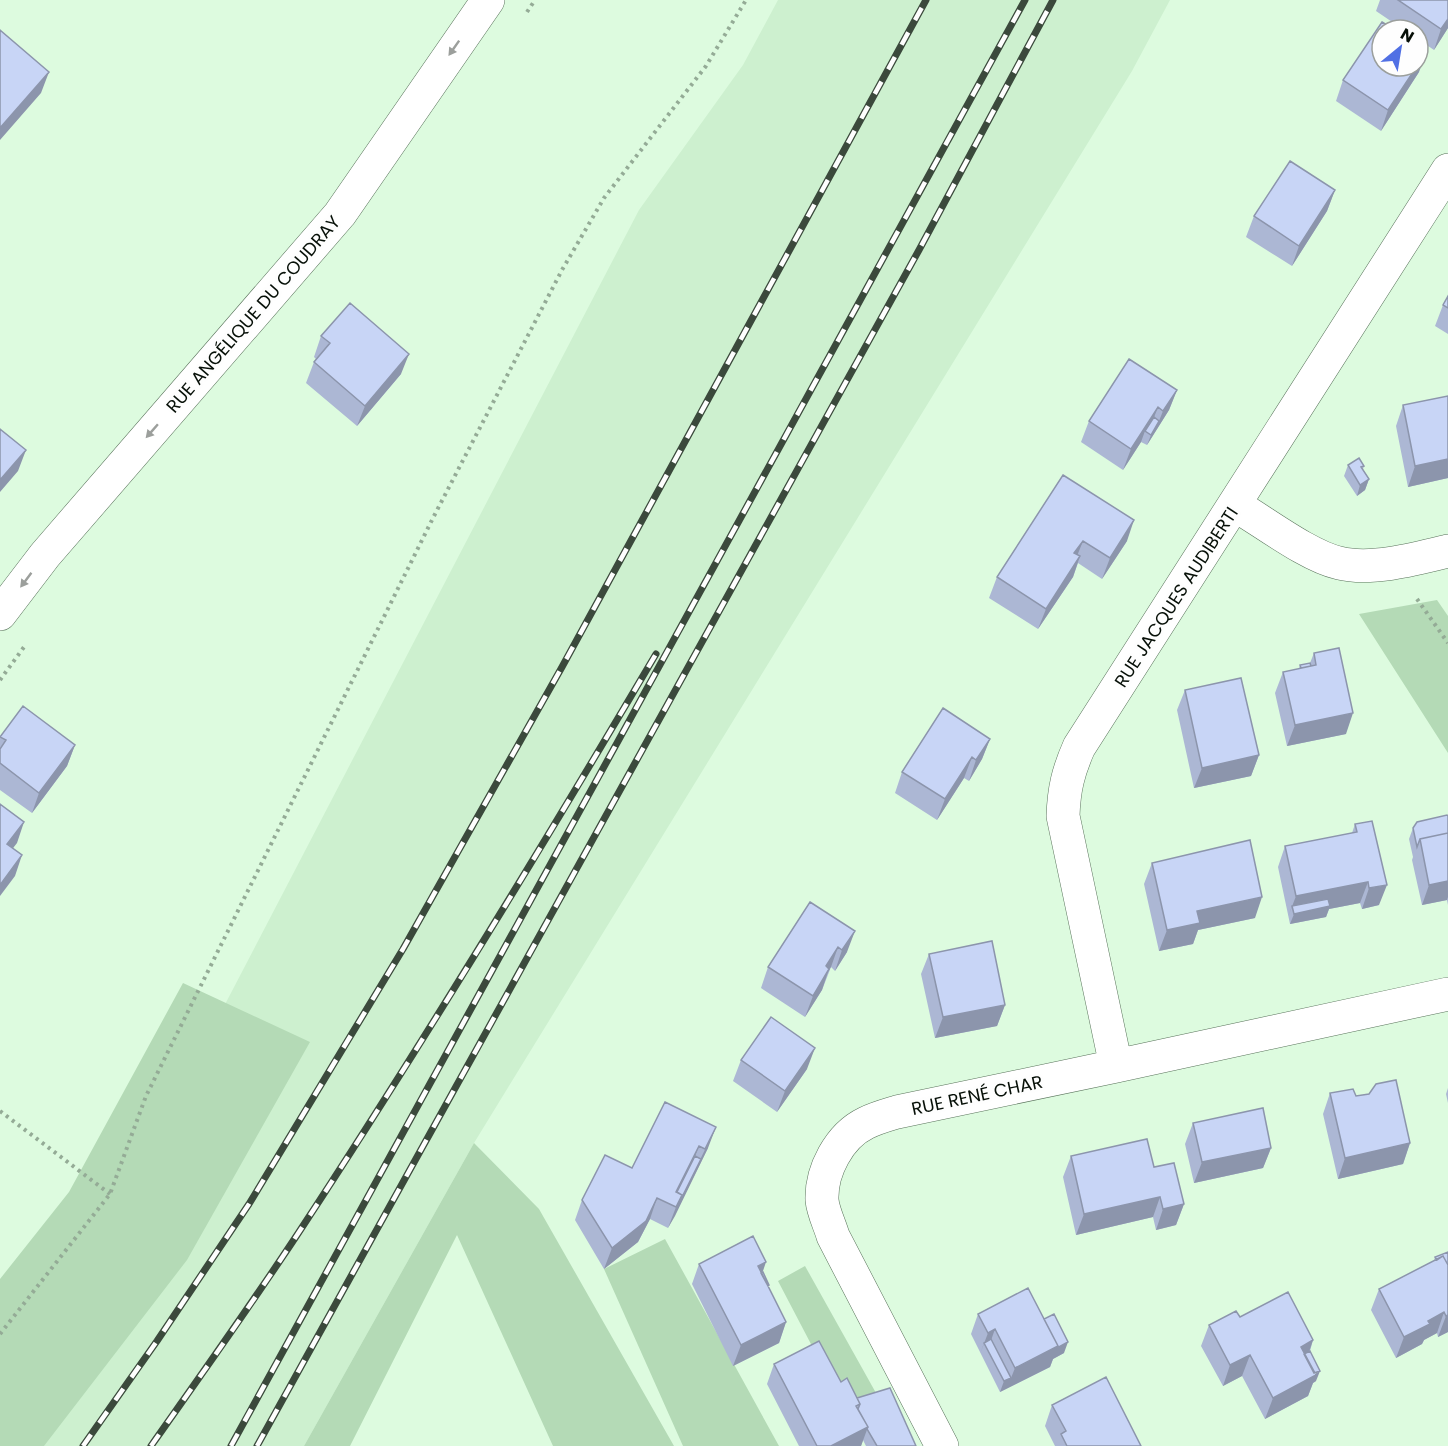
<svg xmlns="http://www.w3.org/2000/svg" width="1448" height="1446" viewBox="0 0 1448 1446" font-family="Poppins,sans-serif">
	<style>
		.built { fill: #cdf0cf }
		.green { fill: #b4dab6 }
		.lines { fill: none; stroke-linecap: round; stroke-linejoin: round }
		.minor-casing { stroke: #59735b; stroke-width: 34 }
		.path { stroke: #94ab96; stroke-width: 4; stroke-dasharray: 3 4.5; stroke-linecap: butt }
		.minor { stroke: #fff; stroke-width: 33 }
		.rail-casing { stroke: #3b493c; stroke-width: 7 }
		.rail { stroke: #fefefe; stroke-width: 4.5; stroke-dasharray: 14; stroke-linecap: butt }
		.wall { fill: #acb7d4 }
		.shaded-wall { fill: #8c95ac }
		.building { fill: #c8d5f6; stroke: #8c95ac; stroke-width: 1.5 }
		.oneway { fill: #9c9f9c }
		.labels { text-anchor: middle; dominant-baseline: central; stroke-width: 6; stroke-linejoin: round; paint-order: stroke }
		.street-label { font-size: 18px; fill: #071008; stroke: #fefefe }
	</style>
	<rect width="100%" height="100%" fill="#ddfbdf"/>
	<path class="built" d="M778,0H1170L1132,71L474,1143L304,1446H0L183,1085L639,210L743,65Z"/>
	<path class="green" d="M1437,600L1448,616V753L1359,614Z
		M183,983L310,1042L187,1260L44,1446H0V1279L69,1192Z
		M474,1143L539,1209L674,1446H553L457,1235L350,1446H304Z
		M665,1239L779,1446H683L604,1269Z
		M805,1266L876,1393L846,1411L778,1281Z"/>
	<g class="lines">
		<g class="minor-casing">
			<path id="minor" d="M1235,505C1264,522 1308,556 1339,563C1371,571 1416,559 1448,551
				M0,614L45,555L340,214L488,0
				M1116,1066L1063,816C1064,789 1068,772 1079,747L1448,170
				M942,1446L833,1236C830,1225 823,1212 822,1200C821,1171 839,1136 866,1123C876,1118 887,1115 897,1112L1116,1066L1448,994"/>
		</g>
		<path class="path" d="M527,12L535,0
			M1417,599L1448,643
			M0,680L24,647
			M0,1111L110,1194
			M0,1334L110,1194L146,1096L434,516L562,270L604,198L706,66L746,0"/>
		<use href="#minor" class="minor"/>
		<g class="rail-casing">
			<path id="rail" d="M83,1446L157,1341L249,1204L403,949L562,667L926,0
				M151,1446C201,1375 251,1305 299,1232C423,1043 541,849 656,654
				M231,1446L1025,0
				M257,1446L919,250L1053,0"/>
		</g>
		<use href="#rail" class="rail"/>
	</g>
	<path class="wall" d="M1380,0H1448V28L1434,50L1418,39V30H1404L1376,11Z
		M1419,72L1381,131L1336,101L1343,80Z
		M1335,190L1327,211L1292,266L1246,237L1254,216Z
		M1448,296V334L1435,326L1443,305Z
		M321,336L401,374L357,426L306,383L314,362L316,359L314,357Z
		M1177,390L1169,410L1147,445L1141,442L1123,470L1081,442L1089,421Z
		M1448,396V478L1408,487L1396,426L1403,405Z
		M1348,465L1364,466L1363,469L1369,479L1365,490L1357,496L1344,476Z
		M1063,475L1127,541L1102,579L1078,563L1073,577L1038,629L989,598L997,577Z
		M1314,653L1346,734L1287,746L1275,693L1283,672L1299,669L1300,665L1310,663Z
		M1185,690L1259,755L1251,776L1194,788L1177,710Z
		M0,737L75,745L67,766L32,813L0,790Z
		M990,739L982,759L969,781L964,778L937,820L895,793L902,772Z
		M1448,816V905L1447,900L1422,905L1412,860L1413,857L1409,839L1413,828Z
		M1355,824L1379,905L1362,909L1360,903L1329,909L1326,917L1290,924L1278,867L1285,846L1352,833Z
		M1152,863L1255,918L1198,930L1193,944L1159,951L1144,884Z
		M810,902L847,952L835,971L831,967L822,990L805,1017L761,988L768,967Z
		M929,954L1005,1005L997,1026L935,1038L921,974Z
		M741,1060L807,1069L777,1112L733,1081Z
		M1448,1088V1103L1446,1094Z
		M1330,1093L1356,1096L1410,1143L1403,1164L1338,1179L1323,1114Z
		M665,1102L708,1148L668,1228L650,1219L638,1242L604,1269L575,1220L582,1200L632,1168Z
		M1193,1123L1271,1148L1263,1168L1194,1183L1185,1144Z
		M1071,1156L1154,1167L1184,1204L1176,1225L1156,1230L1153,1217L1076,1235L1063,1177Z
		M1448,1252V1332L1438,1337L1437,1333L1424,1340L1422,1344L1396,1358L1371,1310L1379,1289L1434,1261L1435,1257Z
		M699,1264L763,1272L768,1287L786,1322L779,1343L733,1366L692,1284Z
		M978,1314L1044,1319L1064,1353L1053,1359L1050,1367L1000,1392L971,1334Z
		M1240,1317L1313,1340L1310,1351L1316,1381L1313,1383L1308,1396L1265,1419L1242,1376L1223,1386L1201,1346L1209,1325Z
		M774,1364L841,1382L857,1398L916,1446H866L863,1440L861,1446H799L767,1384Z
		M1052,1405L1141,1446H1055L1045,1426Z"/>
	<path class="shaded-wall" d="M1448,19V28L1434,50L1441,29Z
		M1427,51L1419,72L1381,131L1388,110Z
		M49,72L41,93L0,140V128Z
		M1335,190L1327,211L1292,266L1299,246Z
		M409,354L401,374L357,426L365,406Z
		M1177,390L1169,410L1147,445L1151,435L1159,421L1163,411Z
		M1158,407L1150,428L1145,431L1141,442L1123,470L1131,449Z
		M26,450L18,471L0,492V480Z
		M1448,459V478L1408,487L1415,466Z
		M1369,479L1365,490L1357,496L1360,485Z
		M1134,520L1127,541L1102,579L1110,558Z
		M1083,541L1075,561L1074,553Z
		M1080,556L1073,577L1038,629L1046,609Z
		M1353,713L1346,734L1287,746L1295,725Z
		M990,739L982,759L969,781L976,760Z
		M75,745L67,766L32,813L39,793Z
		M1259,755L1251,776L1194,788L1202,768Z
		M972,757L964,778L937,820L945,799Z
		M24,822L17,843L0,865L7,844Z
		M22,855L15,876L0,896V885Z
		M1448,881V897L1447,900L1422,905L1429,885Z
		M1368,882L1360,903L1329,909L1326,917L1290,924L1294,914L1292,906L1288,917L1296,896Z
		M1387,885L1379,905L1362,909L1369,888Z
		M1262,897L1255,918L1198,930L1193,944L1159,951L1167,930L1197,911Z
		M855,931L847,952L835,971L842,950Z
		M838,947L831,967L821,982L829,969L822,990L805,1017L813,996L826,966Z
		M1005,1005L997,1026L935,1038L943,1017Z
		M815,1048L807,1069L777,1112L785,1091Z
		M716,1127L708,1148L675,1216L678,1205Z
		M1410,1143L1403,1164L1338,1179L1345,1158Z
		M699,1146L691,1167L674,1202L676,1192Z
		M1271,1148L1263,1168L1194,1183L1202,1162Z
		M682,1195L675,1216L668,1228L676,1207Z
		M1160,1197L1153,1217L1076,1235L1084,1214Z
		M657,1198L650,1219L638,1242L604,1269L612,1248Z
		M1184,1204L1176,1225L1156,1230L1163,1209Z
		M766,1262L759,1283L758,1266Z
		M1444,1312L1437,1333L1424,1340L1422,1344L1396,1358L1404,1337L1428,1321Z
		M1448,1315V1332L1438,1337L1446,1316Z
		M786,1322L779,1343L733,1366L741,1345Z
		M995,1329L988,1349L984,1343L980,1354L988,1333Z
		M1313,1340L1306,1361L1301,1347Z
		M1068,1342L1064,1353L1053,1359L1050,1367L1000,1392L1004,1381L1011,1378L1015,1368L1058,1346Z
		M1250,1355L1242,1376L1223,1386L1230,1365Z
		M1320,1371L1316,1381L1313,1383L1308,1396L1265,1419L1273,1398Z
		M868,1427L861,1446H831Z"/>
	<path class="building" d="M1398,0H1448V19L1441,29Z
		M1382,22L1395,30H1382V66H1417L1388,110L1343,80Z
		M0,30L49,72L0,128Z
		M1418,46L1427,51L1418,65Z
		M1290,161L1335,190L1299,246L1254,216Z
		M1448,296V308L1443,305Z
		M350,303L409,354L365,406L314,362L330,343L321,336Z
		M1129,359L1177,390L1163,411L1158,407L1131,449L1089,421Z
		M1448,396V459L1415,466L1403,405Z
		M1154,417L1159,421L1151,435L1145,431Z
		M0,429L26,450L0,480Z
		M1359,458L1364,466L1361,467L1369,479L1360,485L1348,465Z
		M1063,475L1134,520L1110,558L1083,541L1074,553L1080,556L1046,609L997,577Z
		M1339,648L1353,713L1295,725L1283,672L1316,665L1314,653Z
		M1310,663L1311,666L1301,668L1300,665Z
		M1241,678L1259,755L1202,768L1185,690Z
		M23,706L75,745L39,793L0,763V749L6,740L0,737Z
		M943,708L990,739L976,760L972,757L945,799L902,772Z
		M0,804L24,822L7,844L22,855L0,885Z
		M1447,815L1448,816V833L1420,839L1417,847L1413,828L1417,822Z
		M1372,821L1387,885L1369,888L1368,882L1296,896L1285,846L1357,832L1355,824Z
		M1448,833V881L1429,885L1420,839Z
		M1250,840L1262,897L1197,911L1200,923L1167,930L1152,863Z
		M1328,899L1330,906L1294,914L1292,906Z
		M810,902L855,931L842,950L838,947L826,966L829,969L813,996L768,967Z
		M992,941L1005,1005L943,1017L929,954Z
		M771,1017L815,1048L785,1091L741,1060Z
		M1396,1080L1410,1143L1345,1158L1330,1093L1353,1089L1356,1096L1369,1094L1376,1084Z
		M665,1102L716,1127L705,1149L699,1146L676,1192L682,1195L676,1207L657,1198L646,1221L612,1248L582,1200L605,1155L632,1168Z
		M1263,1108L1271,1148L1202,1162L1193,1123Z
		M1147,1139L1154,1167L1174,1163L1184,1204L1163,1209L1160,1197L1084,1214L1071,1156Z
		M695,1156L701,1159L678,1205L682,1195L677,1192Z
		M753,1236L766,1262L758,1266L786,1322L741,1345L699,1264Z
		M1448,1252V1265L1443,1256L1437,1260L1435,1257Z
		M1443,1256L1448,1265V1315L1446,1316L1444,1312L1428,1321L1430,1324L1404,1337L1379,1289Z
		M763,1272L769,1285L768,1286L761,1273Z
		M1028,1288L1058,1346L1015,1368L995,1329L988,1333L978,1314Z
		M1288,1292L1313,1340L1301,1347L1316,1375L1273,1398L1250,1355L1230,1365L1209,1325L1236,1311L1240,1317Z
		M1054,1314L1068,1342L1057,1348L1058,1346L1044,1319Z
		M991,1339L1011,1378L1004,1381L984,1343Z
		M819,1341L841,1382L847,1378L860,1404L856,1406L868,1427L831,1446H817L774,1364Z
		M1310,1351L1320,1371L1314,1373L1304,1354Z
		M1106,1377L1141,1446H1067L1061,1434L1066,1431L1052,1405Z
		M890,1388L916,1446H877L867,1429L868,1427L858,1409L860,1404L857,1398Z"/>
	<defs><path id="oneway-solid" d="M-6-.8H1V-3.2L6.5 0L1 3.2V.8H-6Z" transform="scale(1.5)"/></defs>
	<g class="oneway">
		<use href="#oneway-solid" transform="translate(454 48) rotate(125)"/>
		<use href="#oneway-solid" transform="translate(152 431) rotate(131)"/>
		<use href="#oneway-solid" transform="translate(26 580) rotate(127)"/>
	</g>
	<g class="labels">
		<g class="street-label">
			<text transform="translate(253 314) rotate(-49)">RUE ANGÉLIQUE DU COUDRAY</text>
			<text transform="translate(1176 597) rotate(-57)">RUE JACQUES AUDIBERTI</text>
			<text transform="translate(977 1095) rotate(-12)">RUE RENÉ CHAR</text>
		</g>
	</g>
	<g transform="translate(1400 48) rotate(30)"><circle r="28" fill="#fefefe" stroke="#9b9f9c" stroke-width="1.5"/>
	<path d="M0-4.5L10 22L0 15L-10 22Z" fill="#5170e4"/>
	<text y="-9" font-size="16" font-weight="bold" text-anchor="middle" fill="#071008">N</text>
	</g>
</svg>
